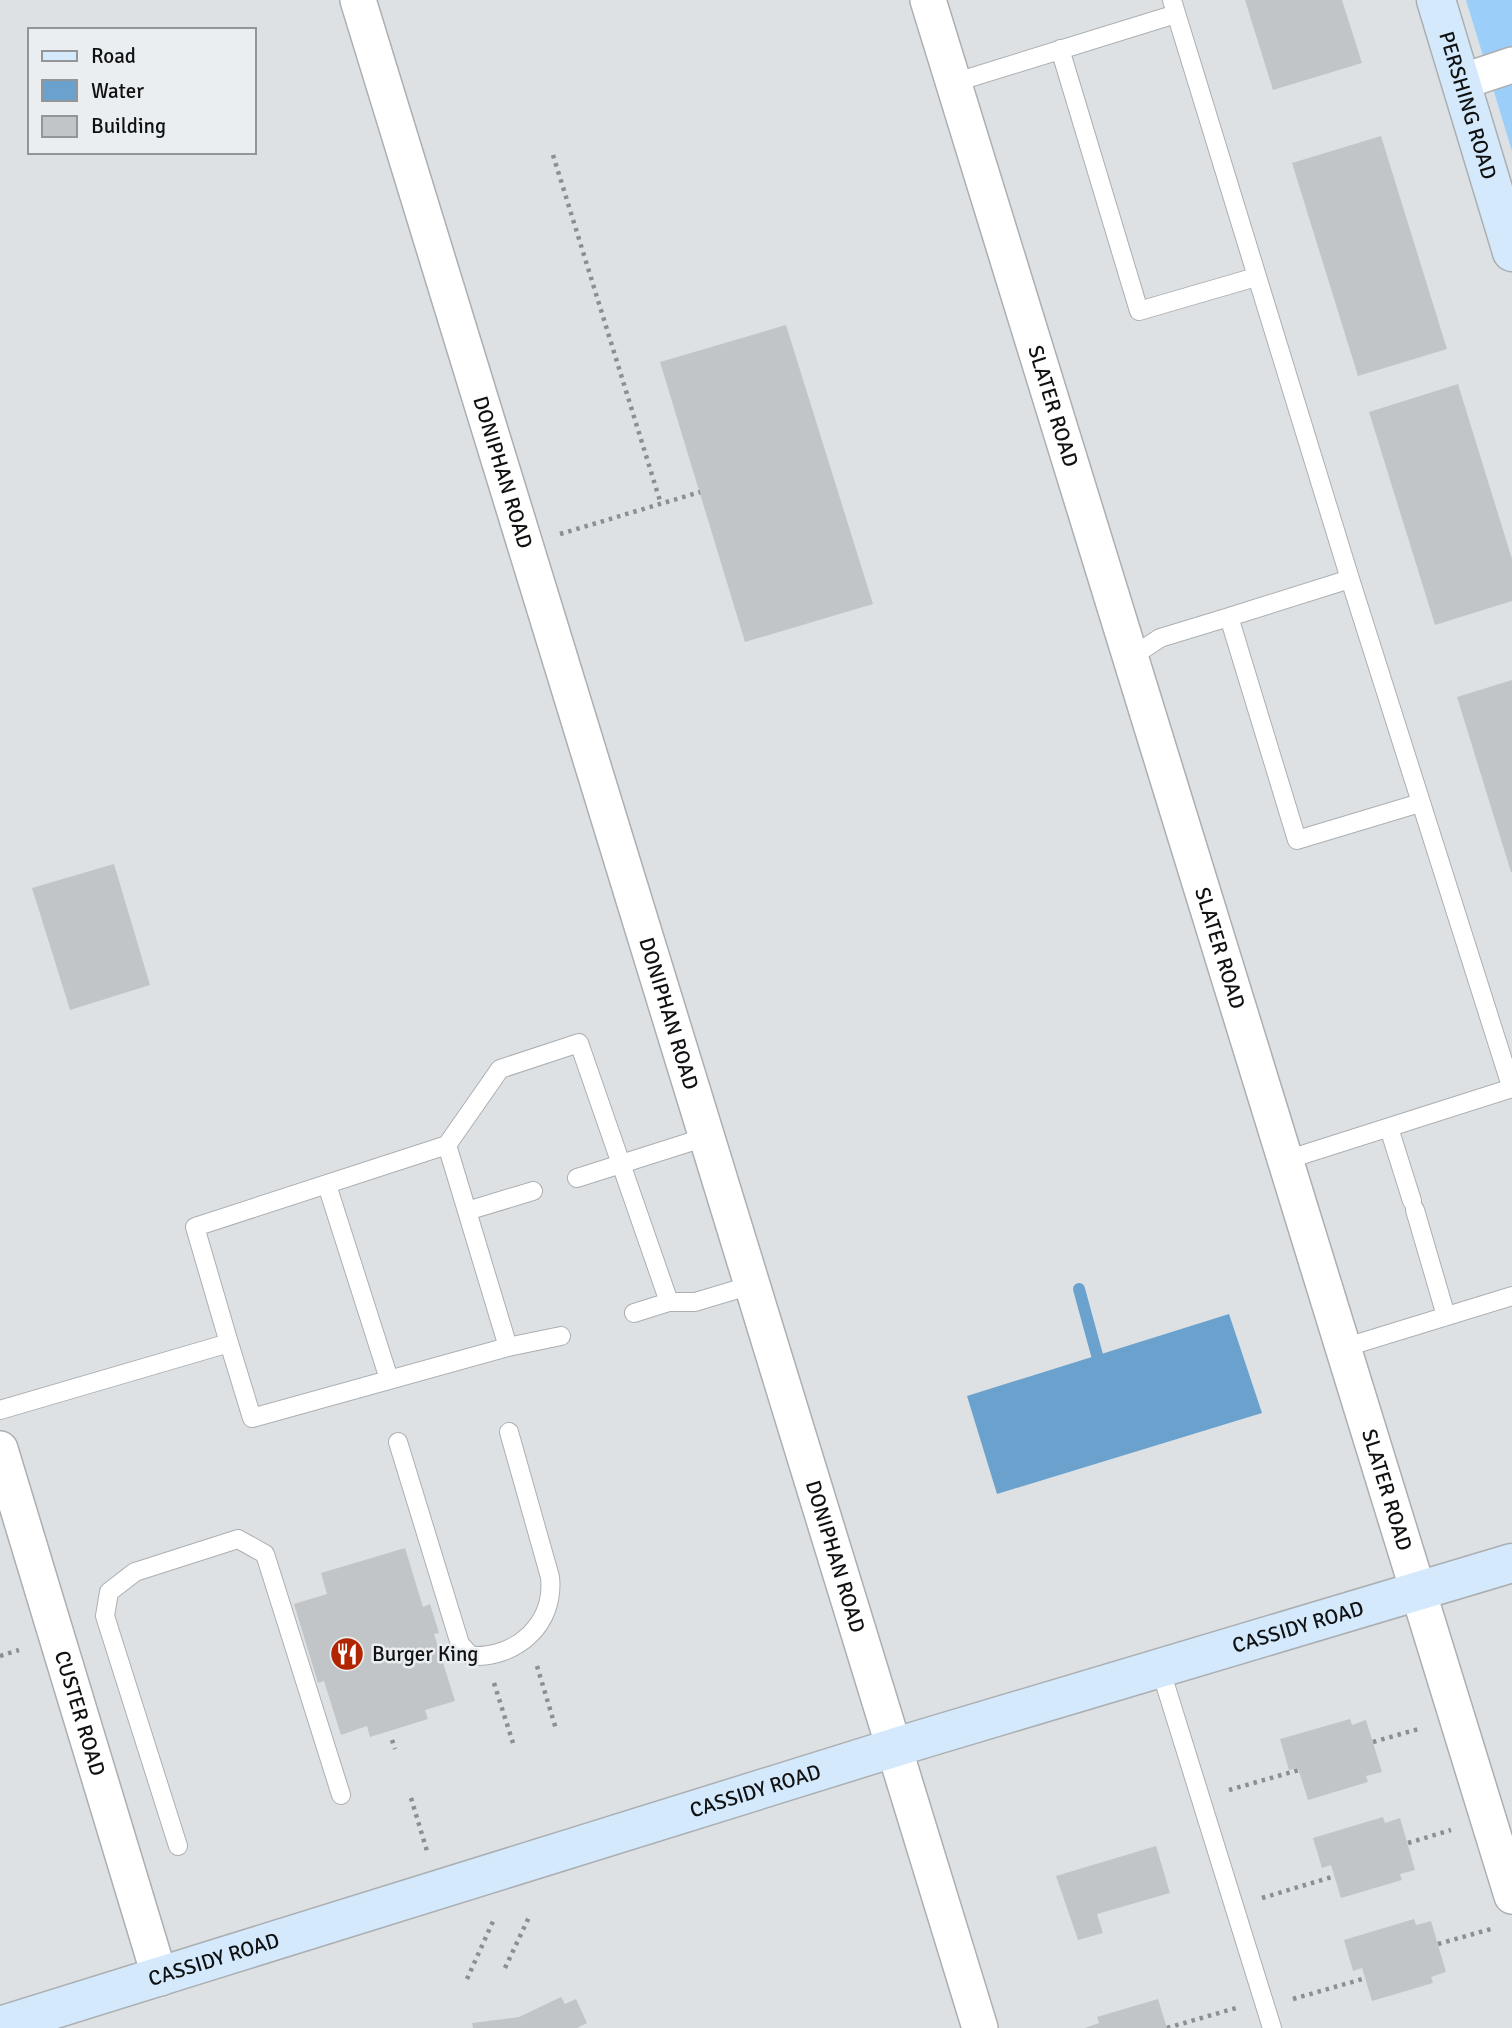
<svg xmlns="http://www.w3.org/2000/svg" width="1512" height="2028" viewBox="0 0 1512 2028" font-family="Signika,sans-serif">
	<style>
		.green { fill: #9bcff9 }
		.water { fill: #6ba2cd }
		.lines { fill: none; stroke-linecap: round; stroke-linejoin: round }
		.stream { stroke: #6ba2cd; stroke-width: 12 }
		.building { fill: #c2c5c8 }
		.lane-casing { stroke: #acafb2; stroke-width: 20 }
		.street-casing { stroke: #acafb2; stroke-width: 38 }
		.secondary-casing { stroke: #acafb2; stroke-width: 41 }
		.path { stroke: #8c8f91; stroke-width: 4.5; stroke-dasharray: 3.5 5; stroke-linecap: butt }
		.lane { stroke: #fff; stroke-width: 18 }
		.street { stroke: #fff; stroke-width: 35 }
		.secondary { stroke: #d4eafc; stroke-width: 38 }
		.labels { text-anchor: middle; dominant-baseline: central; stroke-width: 5; stroke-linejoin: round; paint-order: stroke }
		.street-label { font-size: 21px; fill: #101112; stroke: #eaeef1 }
		.poi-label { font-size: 21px; fill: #101112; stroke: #eaeef1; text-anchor: start }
	</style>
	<rect width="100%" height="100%" fill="#dde1e4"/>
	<path class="green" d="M1466,0H1512V151Z"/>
	<path class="water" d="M1229,1314L1262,1413L997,1494L967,1396Z"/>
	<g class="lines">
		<path class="stream" d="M1079,1289L1097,1355"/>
	</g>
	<path class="building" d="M1245,0H1342L1362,63L1273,90Z
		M1381,136L1447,349L1358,376L1292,163Z
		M786,325L873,604L745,642L660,362Z
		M1458,384L1512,559V601L1435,625L1369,412Z
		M1512,680V872H1511L1457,697Z
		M114,864L150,985L70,1010L32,888Z
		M405,1548L423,1607L430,1604L439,1633L434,1634L455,1701L425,1710L428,1719L370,1737L367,1726L341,1735L324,1681L318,1683L294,1604L327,1594L321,1573Z
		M1350,1719L1352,1725L1366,1720L1382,1772L1366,1776L1368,1782L1308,1800L1298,1768L1289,1770L1280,1739Z
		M1383,1817L1385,1823L1400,1818L1415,1870L1400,1874L1402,1880L1341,1898L1331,1865L1322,1868L1313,1838Z
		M1156,1846L1170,1893L1097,1914L1103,1933L1078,1940L1056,1876Z
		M1414,1919L1416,1925L1431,1921L1446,1972L1431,1977L1433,1983L1372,2001L1362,1968L1353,1971L1344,1940Z
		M561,1997L565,2004L576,1999L587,2023L577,2028H473L472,2023L519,2017Z
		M1158,1999L1167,2028H1085L1099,2023L1097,2017Z"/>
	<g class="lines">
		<g class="lane-casing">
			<path id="lane" d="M1172,0L1350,579L1512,1089
				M1060,49L1139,311L1256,277
				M953,83L1176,14
				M1229,617L1350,579
				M1130,658L1160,638L1229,617L1297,840L1420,803
				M1389,1128L1412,1201
				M1286,1160L1512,1088
				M577,1178L706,1137
				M327,1185L389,1379
				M1415,1210L1446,1316
				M467,1211L533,1191
				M634,1313L669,1302
				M229,1343L195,1227L447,1145
				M508,1347L561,1336
				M1343,1348L1512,1296
				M0,1410L229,1343L252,1418L508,1347L447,1145L500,1069L579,1043L669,1302H695L752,1285
				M398,1442L460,1644L471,1656C517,1658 555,1624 550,1577L509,1432
				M1160,1668L1272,2028
				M178,1846L105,1616L109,1592L135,1572L238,1539L265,1554L341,1795"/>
		</g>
		<g class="street-casing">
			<g id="street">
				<path id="s1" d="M358,0L980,2028"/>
				<path id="s2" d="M928,0L1512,1896"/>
				<path d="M1461,82L1512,65"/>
				<path id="s3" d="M0,1449L160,1978"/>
			</g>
		</g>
		<g class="secondary-casing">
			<g id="secondary">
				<path id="s4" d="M1436,0L1512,252"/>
				<path id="s5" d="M0,2026L919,1740L1512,1563"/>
			</g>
		</g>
		<path class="path" d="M553,155L661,504
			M560,534L700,492
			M0,1656L19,1650
			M537,1666L556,1729
			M494,1683L513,1743
			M392,1740L395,1749
			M1373,1742L1422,1728
			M1229,1790L1299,1770
			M411,1798L427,1851
			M1408,1843L1451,1830
			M1262,1898L1335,1876
			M1438,1944L1491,1929
			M505,1968L530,1915
			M467,1979L494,1919
			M1293,1999L1366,1978
			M1167,2028L1236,2008"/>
		<use href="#lane" class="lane"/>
		<use href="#street" class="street"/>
		<use href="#secondary" class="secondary"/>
	</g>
	<defs>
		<g id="restaurant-disc" transform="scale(1.75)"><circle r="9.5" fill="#b12501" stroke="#eaeef1"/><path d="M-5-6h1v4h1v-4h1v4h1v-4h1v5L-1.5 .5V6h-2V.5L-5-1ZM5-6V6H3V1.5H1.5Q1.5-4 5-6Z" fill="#fff"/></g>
	</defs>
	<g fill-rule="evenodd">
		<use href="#restaurant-disc" x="347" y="1654"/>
	</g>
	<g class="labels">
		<g class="street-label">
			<text stroke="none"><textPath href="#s4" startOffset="110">PERSHING ROAD</textPath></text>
			<text stroke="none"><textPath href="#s2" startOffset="425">SLATER ROAD</textPath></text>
			<text stroke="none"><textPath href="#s1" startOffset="494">DONIPHAN ROAD</textPath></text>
			<text stroke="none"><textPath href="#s2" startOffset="992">SLATER ROAD</textPath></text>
			<text stroke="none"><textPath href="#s1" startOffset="1060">DONIPHAN ROAD</textPath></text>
			<text stroke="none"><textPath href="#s2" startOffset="1559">SLATER ROAD</textPath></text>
			<text stroke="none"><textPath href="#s1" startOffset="1628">DONIPHAN ROAD</textPath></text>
			<text stroke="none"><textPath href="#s5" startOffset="1358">CASSIDY ROAD</textPath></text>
			<text stroke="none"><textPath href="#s3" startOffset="276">CUSTER ROAD</textPath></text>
			<text stroke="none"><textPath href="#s5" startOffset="791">CASSIDY ROAD</textPath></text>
			<text stroke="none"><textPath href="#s5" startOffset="224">CASSIDY ROAD</textPath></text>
		</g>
		<g class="poi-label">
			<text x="372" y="1654">Burger King</text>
		</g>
	</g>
	<rect x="28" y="28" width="228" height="126" fill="#eaeef1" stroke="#939698" stroke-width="2"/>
	<rect x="42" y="51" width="35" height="10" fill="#d4eafc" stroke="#939698" stroke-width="2"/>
	<text x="91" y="63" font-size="21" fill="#101112">Road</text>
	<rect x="42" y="80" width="35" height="21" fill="#6ba2cd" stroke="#939698" stroke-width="2"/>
	<text x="91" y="98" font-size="21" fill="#101112">Water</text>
	<rect x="42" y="116" width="35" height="21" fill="#c2c5c8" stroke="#939698" stroke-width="2"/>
	<text x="91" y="133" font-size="21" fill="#101112">Building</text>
</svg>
